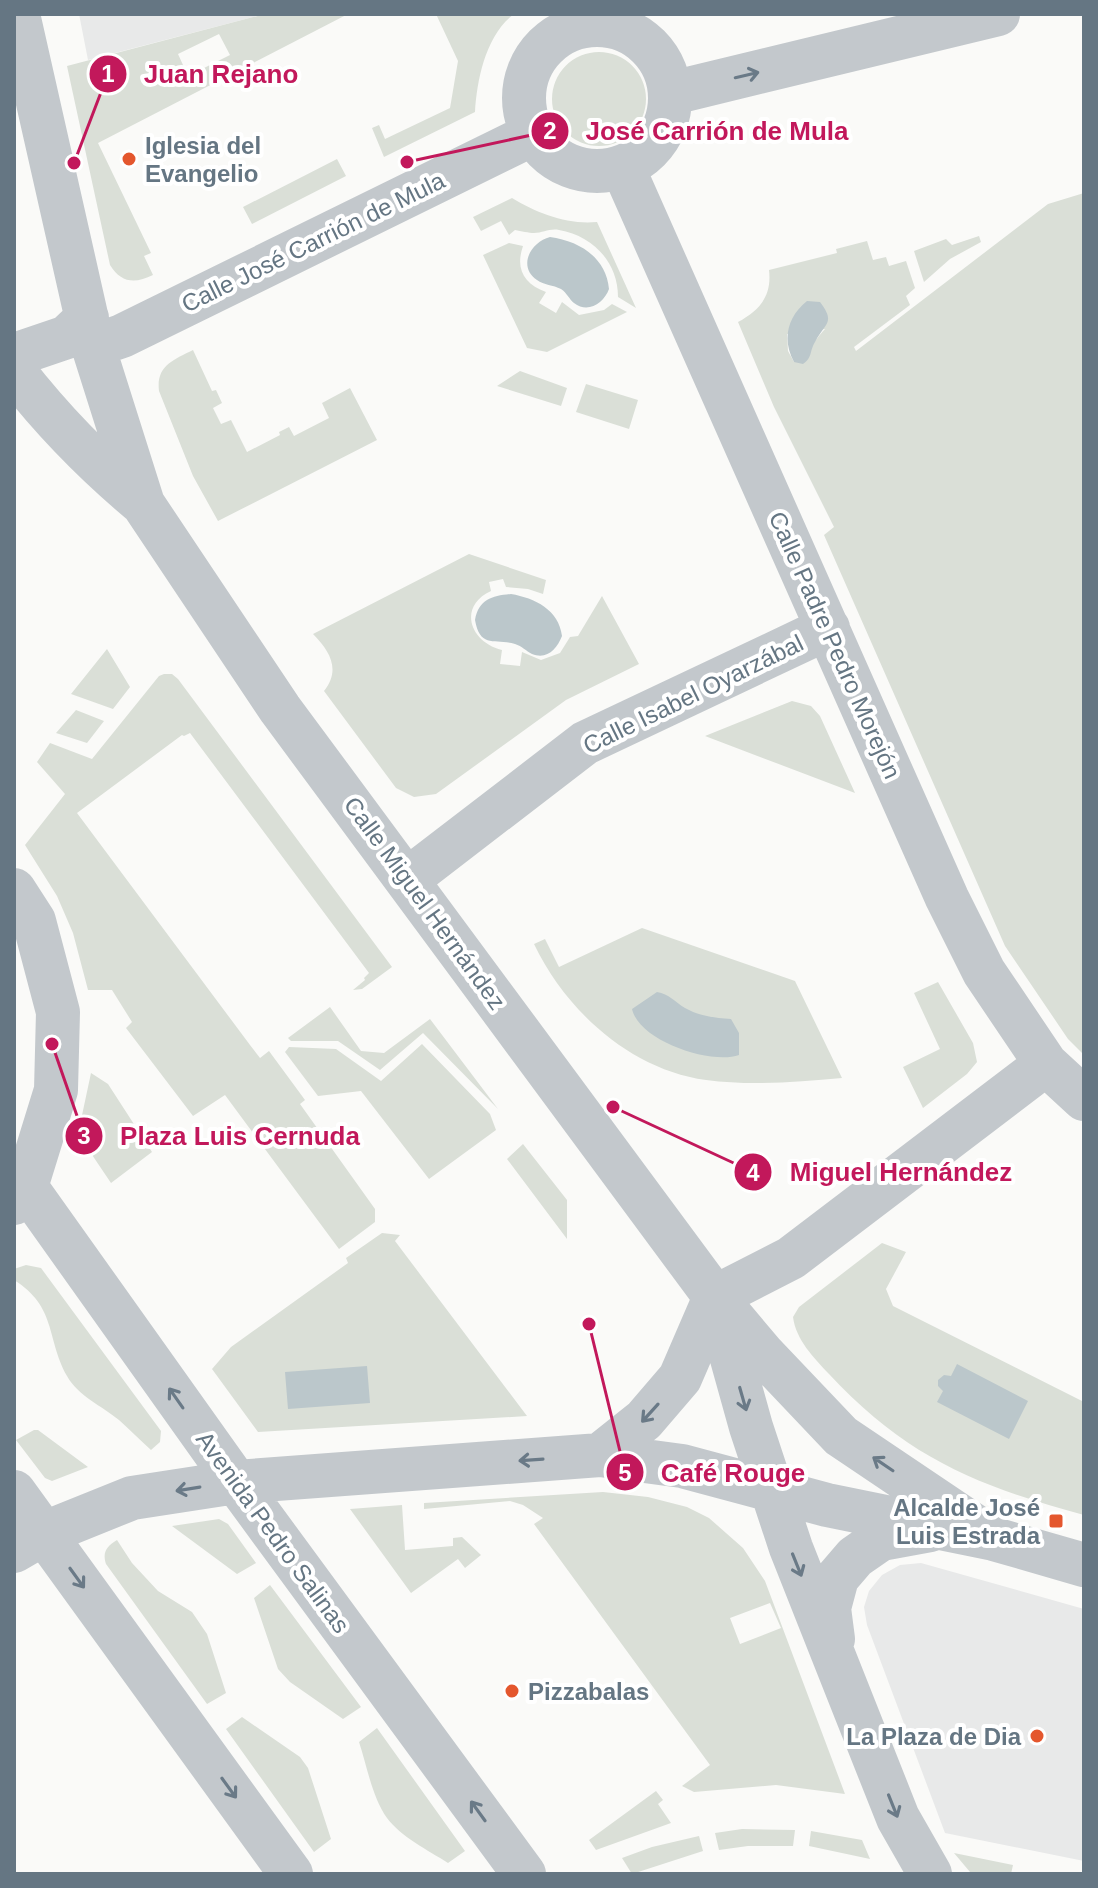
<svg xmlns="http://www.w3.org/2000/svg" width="1098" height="1888" viewBox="0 0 1098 1888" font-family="Arial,sans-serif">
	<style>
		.built { fill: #e8e9e9 }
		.green { fill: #dadfd7; fill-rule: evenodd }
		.water { fill: #bbc7cb }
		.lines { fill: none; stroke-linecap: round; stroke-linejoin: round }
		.minor { stroke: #c3c8cc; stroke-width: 44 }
		.oneway { stroke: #6a7a87 }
		.poi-dot { fill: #e4572e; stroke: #fff; stroke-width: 3 }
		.labels { text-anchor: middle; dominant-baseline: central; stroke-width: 8; stroke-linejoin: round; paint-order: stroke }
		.poi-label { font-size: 24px; font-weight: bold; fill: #657683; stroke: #fff; text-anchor: start }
		.street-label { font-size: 24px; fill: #657683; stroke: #fff }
		.leader { fill: none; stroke: #c2185b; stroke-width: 3 }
		.callout-dot { fill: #c2185b; stroke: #fff; stroke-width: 3 }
		.mark-label { font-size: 24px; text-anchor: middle; font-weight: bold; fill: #fff }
		.callout-label { font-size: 26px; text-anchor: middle; font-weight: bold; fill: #c2185b; stroke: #fff; stroke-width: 8; stroke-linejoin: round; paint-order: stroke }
	</style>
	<rect width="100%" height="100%" fill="#fafaf8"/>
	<path class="built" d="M79,14H265L88,60Z
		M921,1563L1084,1609V1861L945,1833L867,1625L864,1607L869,1591L882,1575L900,1565Z"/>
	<path class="green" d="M265,14H348L98,143L151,253L144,256L153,275C135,284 121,283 110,265L67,66ZM219,34L230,55L188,76L178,54Z
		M436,14H514C486,35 477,79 475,112L384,157L372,128L379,125L385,139L450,108L458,61Z
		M552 99a47 47 0 1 1 94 0a47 47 0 1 1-94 0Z
		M337,159L346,176L252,224L243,207Z
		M1084,193V1055L1068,1039L1005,946L824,535L834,527L774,407L738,322C760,310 772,296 769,270L837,253L836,249L867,241L873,260L886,257L889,266L906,261L915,288L906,296L910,305L854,347L856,351L1048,204ZM825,329C812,343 811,350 794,362L788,351L787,334Z
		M512,198C537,213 567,225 597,222L636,308L618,297C618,262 593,236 559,230C550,228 543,233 534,233C529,233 521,231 515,230L509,235L501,221L481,231L473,217Z
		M979,236L981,242L950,259L924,282L914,251L946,239L952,245Z
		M509,243L523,246C515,269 524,284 546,292L539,303L556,313L562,302L579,315L604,310L612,304L627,312L547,352L527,348L483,255Z
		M193,350L212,391L216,390L222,403L213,408L221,424L231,420L247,452L280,435L279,432L289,427L294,436L329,418L322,403L350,388L377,440L218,521L193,476L159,391C156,366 173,360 193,350Z
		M520,371L567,388L561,406L497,386Z
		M586,384L638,400L629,429L576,412Z
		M469,554L546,580L543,594L528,589L506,587L503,579L489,582L491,591C458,606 469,642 502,650L500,664L520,666L522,652L541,660L560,653L570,637L578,636L602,596L639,664L566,700L436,794L414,797L396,788L324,691C341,670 330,651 313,634Z
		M107,649L130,687L113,709L71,694Z
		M164,674H172L178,679L392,967L362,989L353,990L365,980L364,978L369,973L190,733L184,736L182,735L77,813L250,1045L260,1058L269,1051L305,1100L300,1104L375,1209V1222L339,1249L225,1095L193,1116L126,1028L132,1022L112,990H88L73,933L57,896L25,845L65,794L37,762L50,743L92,759L159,676Z
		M792,701L811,706L820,716L855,793L705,736Z
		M76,710L104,721L87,743L56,733Z
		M642,928L795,981L842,1078C796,1082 752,1086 706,1080C631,1070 566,1011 534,944L545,939L559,967Z
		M938,982L973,1043L977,1062L967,1074L923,1108L903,1067L940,1049L914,993Z
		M330,1007L361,1051L384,1053L430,1019L498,1109L423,1033L380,1070L338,1041H291L288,1038Z
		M422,1044L490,1114L496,1130L429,1179L361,1091L318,1096L285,1052L289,1047L336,1049L381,1081Z
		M91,1073L108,1084L152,1152L111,1183L78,1134Z
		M523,1144L567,1200V1239L507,1159Z
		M382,1233L400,1235L395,1241L527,1416L258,1432L212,1369L231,1347L348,1263L346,1258Z
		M882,1243L906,1252L886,1289L893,1306L1084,1402V1515C977,1486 906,1457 829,1374C814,1358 796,1340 793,1317L799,1307Z
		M26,1265L41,1268L161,1431L160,1442L151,1450C140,1440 130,1430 119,1420C102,1406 78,1396 67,1376C46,1338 57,1307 14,1280V1269Z
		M34,1430H38L88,1467L52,1481L45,1478L16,1440Z
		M603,1492L648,1497L687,1507L709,1518L743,1548L765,1581L845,1794L776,1785L694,1792L682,1786L710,1765L534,1524L543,1518L523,1505L510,1501L424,1509V1503ZM770,1603L781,1628L740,1644L730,1618Z
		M402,1505L405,1550L453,1546V1538L462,1537L481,1555L465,1568L458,1559L411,1593L350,1509Z
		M219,1519L228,1524L256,1563L237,1574L172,1526Z
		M117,1540L132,1563L158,1591L192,1612L207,1634L226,1693L207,1704L106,1564C102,1552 107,1546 117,1540Z
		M270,1585L361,1707L343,1719L290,1682L278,1669L254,1598Z
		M242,1717L300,1757L308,1768L331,1839L314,1852L226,1729Z
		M377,1728L465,1851L448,1863C428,1850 401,1837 387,1818C372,1797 367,1766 359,1742Z
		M656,1791L663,1800L658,1804L671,1823L596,1850L589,1840Z
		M742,1829L795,1830L793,1846H748L719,1850L715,1833Z
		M811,1831L862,1840L870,1859L809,1846Z
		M699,1836L703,1851L632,1874L622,1858L652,1847Z
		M954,1853L1013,1865L1011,1874L970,1872Z"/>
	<path class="water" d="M550,237C579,241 606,257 609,289C604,303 588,314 574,303C569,299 567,293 561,289C553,285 544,285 537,280C517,266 531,242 550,237Z
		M807,301L820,302C836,323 825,323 815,342C809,352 813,357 803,364L794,362C782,340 787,317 807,301Z
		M511,594C535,598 559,610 562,636C557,649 547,660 532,654C526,651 522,646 515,644C495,638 480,649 475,620C479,599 492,596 511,594Z
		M657,992C669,994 675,1002 685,1008C699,1016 715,1018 731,1019L739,1033V1055C711,1065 639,1041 632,1009Z
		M957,1364L1028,1401L1009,1439L937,1402L943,1391L938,1386V1380L944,1375L951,1376Z
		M367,1366L370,1403L288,1409L285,1372Z"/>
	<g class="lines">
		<path class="minor" d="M18,14L93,346L143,504
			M524 98a73 73 0 1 1 146 0a73 73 0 1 1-146 0Z
			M672,93L998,14
			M623,168L947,898L984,972L1046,1064L1084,1099
			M93,346L122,336L531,135
			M14,355L67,337L87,318
			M14,371C52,420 96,465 143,504L280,709L715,1297L763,1354L841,1436L994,1539
			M408,879L585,743L828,628
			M14,890L34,921L58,1012L56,1090L26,1187L14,1203
			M26,1187L236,1482L524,1874
			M715,1297L791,1258L1046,1064
			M719,1312L751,1427L791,1548L898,1818L930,1874
			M600,1455L644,1420L680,1378L715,1297
			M14,1492L291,1874
			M14,1551L45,1533L132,1498L236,1482L600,1455L682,1466L827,1505L994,1539L1084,1565
			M833,1639L829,1608L837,1578L855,1557L881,1539L930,1530"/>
	</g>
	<defs><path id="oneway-shaft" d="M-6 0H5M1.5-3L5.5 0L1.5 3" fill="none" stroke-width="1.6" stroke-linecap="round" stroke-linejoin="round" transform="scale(2)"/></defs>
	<g class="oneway">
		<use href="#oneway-shaft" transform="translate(747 75) rotate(-13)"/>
		<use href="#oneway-shaft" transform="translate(176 1398) rotate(-125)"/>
		<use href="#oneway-shaft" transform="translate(743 1399) rotate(74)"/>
		<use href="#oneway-shaft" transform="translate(650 1413) rotate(132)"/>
		<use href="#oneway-shaft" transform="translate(531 1460) rotate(176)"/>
		<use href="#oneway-shaft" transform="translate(883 1464) rotate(-146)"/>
		<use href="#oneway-shaft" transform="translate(188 1489) rotate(171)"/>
		<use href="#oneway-shaft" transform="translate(797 1565) rotate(68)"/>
		<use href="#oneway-shaft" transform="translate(77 1578) rotate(54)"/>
		<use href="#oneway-shaft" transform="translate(229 1788) rotate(54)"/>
		<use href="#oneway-shaft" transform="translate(893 1806) rotate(68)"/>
		<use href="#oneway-shaft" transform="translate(478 1811) rotate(-126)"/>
	</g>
	<g class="poi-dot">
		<circle cx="129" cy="159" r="8"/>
		<rect x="1048" y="1513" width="16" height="16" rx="4"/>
		<circle cx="512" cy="1691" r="8"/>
		<circle cx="1037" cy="1736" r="8"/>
	</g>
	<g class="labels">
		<g class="poi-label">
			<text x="145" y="145">Iglesia del<tspan x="145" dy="28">Evangelio</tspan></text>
			<text x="1040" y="1507" text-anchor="end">Alcalde José<tspan x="1040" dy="28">Luis Estrada</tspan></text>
			<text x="528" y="1691">Pizzabalas</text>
			<text x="1021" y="1736" text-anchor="end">La Plaza de Dia</text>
		</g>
		<g class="street-label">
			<text transform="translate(313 242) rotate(-26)">Calle José Carrión de Mula</text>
			<text transform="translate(835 645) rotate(66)">Calle Padre Pedro Morejón</text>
			<text transform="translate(693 694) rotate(-26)">Calle Isabel Oyarzábal</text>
			<text transform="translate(425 903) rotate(54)">Calle Miguel Hernández</text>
			<text transform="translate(273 1532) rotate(54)">Avenida Pedro Salinas</text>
		</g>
	</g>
	<path class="leader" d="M74 163L108 74M407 162L550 131M52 1044L84 1136M613 1107L753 1172M589 1324L625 1472"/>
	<g class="callout-dot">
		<circle cx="74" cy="163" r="8"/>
		<circle cx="407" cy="162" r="8"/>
		<circle cx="52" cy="1044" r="8"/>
		<circle cx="613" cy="1107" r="8"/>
		<circle cx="589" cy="1324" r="8"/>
		<circle cx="108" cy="74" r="20"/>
		<circle cx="550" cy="131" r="20"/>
		<circle cx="84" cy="1136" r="20"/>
		<circle cx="753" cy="1172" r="20"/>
		<circle cx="625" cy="1472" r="20"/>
	</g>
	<g class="mark-label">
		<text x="108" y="82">1</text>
		<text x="550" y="139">2</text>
		<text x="84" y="1144">3</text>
		<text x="753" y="1181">4</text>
		<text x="625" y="1481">5</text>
	</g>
	<g class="callout-label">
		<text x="221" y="83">Juan Rejano</text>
		<text x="717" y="140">José Carrión de Mula</text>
		<text x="240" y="1145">Plaza Luis Cernuda</text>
		<text x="901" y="1181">Miguel Hernández</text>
		<text x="733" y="1482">Café Rouge</text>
	</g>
	<rect width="1098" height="1888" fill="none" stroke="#657683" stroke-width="32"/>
</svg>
